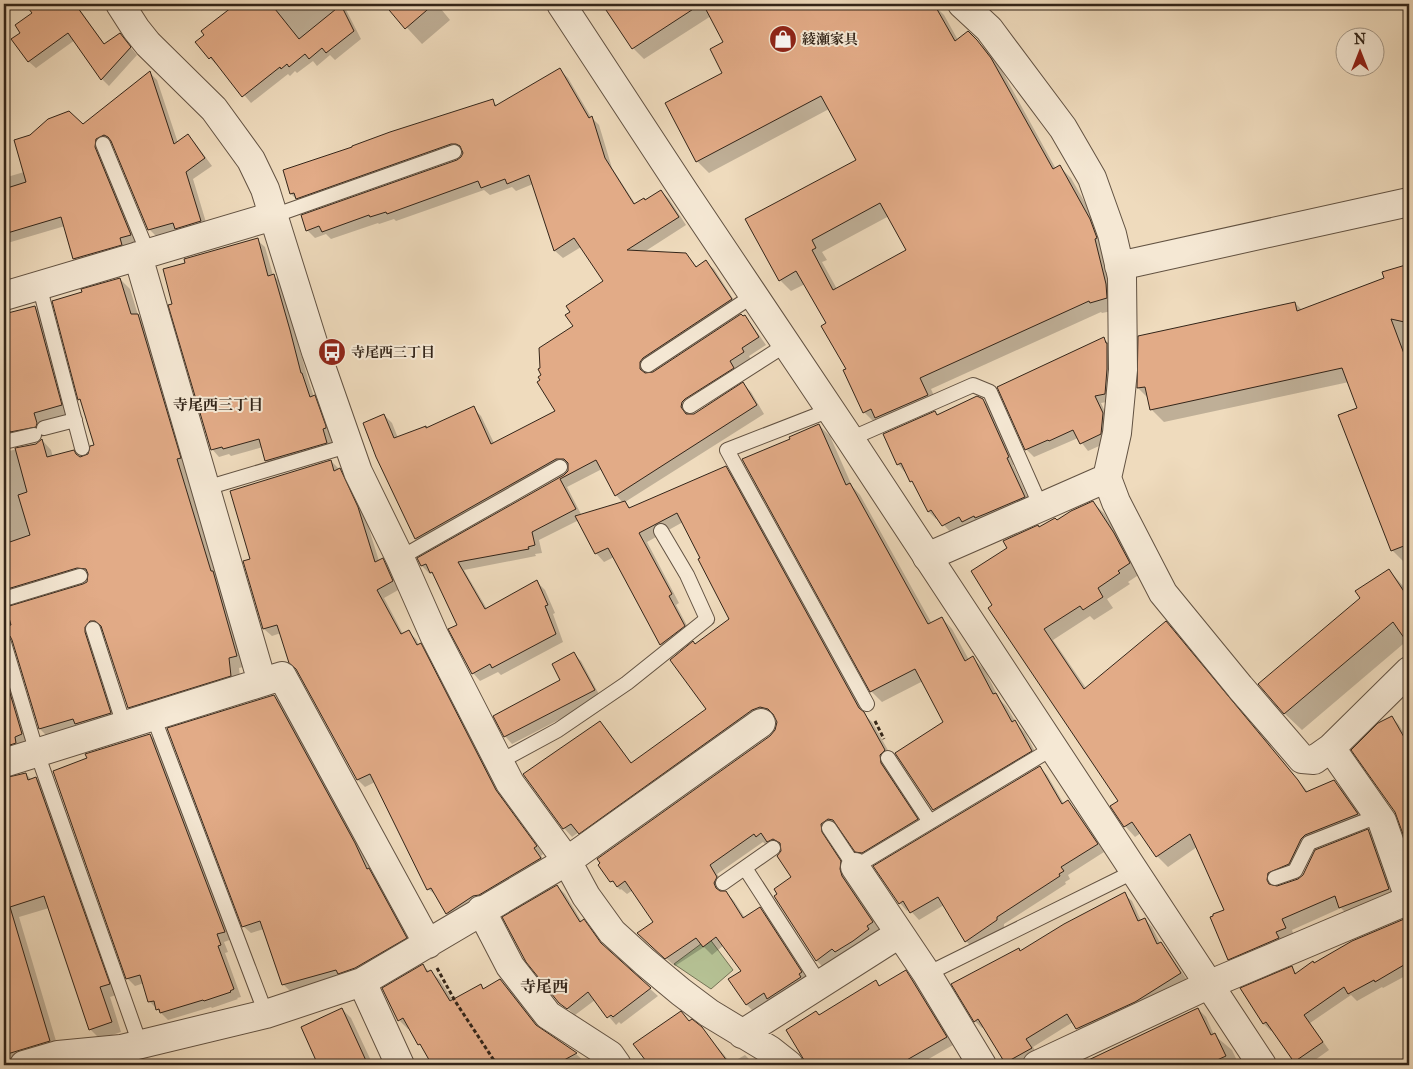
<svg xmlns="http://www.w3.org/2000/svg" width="1413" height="1069" viewBox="0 0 1413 1069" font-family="'IM FELL Great Primer','Noto Serif JP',serif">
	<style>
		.green { fill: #b5c194; stroke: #747356 }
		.shadow { fill: #0003; fill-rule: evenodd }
		.building { fill: #e2ab87; stroke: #332519; fill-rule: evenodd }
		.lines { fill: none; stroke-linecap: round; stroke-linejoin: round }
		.service-casing { stroke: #625242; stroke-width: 16 }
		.minor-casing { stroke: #625242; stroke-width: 30 }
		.tertiary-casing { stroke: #625242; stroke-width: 30 }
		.path { stroke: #332519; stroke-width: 3; stroke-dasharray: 4 2.5; stroke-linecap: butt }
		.service { stroke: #f5e8d4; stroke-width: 14 }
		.minor { stroke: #f5e8d4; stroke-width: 28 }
		.tertiary { stroke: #f5e8d4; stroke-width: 28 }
		.labels { text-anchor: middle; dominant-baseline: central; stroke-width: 4; stroke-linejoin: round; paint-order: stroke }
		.poi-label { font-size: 14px; font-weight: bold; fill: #332519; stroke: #f5e8d4; text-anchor: start }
		.neighbourhood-label { font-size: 15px; font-weight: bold; fill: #332519; stroke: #f5e8d4 }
		.quarter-label { font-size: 16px; font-weight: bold; fill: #332519; stroke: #f5e8d4 }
	</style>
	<rect width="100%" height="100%" fill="#efdbbd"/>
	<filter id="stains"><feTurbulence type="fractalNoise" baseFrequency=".004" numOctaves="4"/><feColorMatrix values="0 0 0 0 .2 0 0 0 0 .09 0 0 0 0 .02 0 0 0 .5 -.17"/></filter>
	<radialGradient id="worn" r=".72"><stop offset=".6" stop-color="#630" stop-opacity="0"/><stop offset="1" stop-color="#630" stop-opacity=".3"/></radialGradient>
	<path class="green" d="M709,938L733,970L711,989L674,964Z"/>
	<path class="shadow" d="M38,4H76L105,45L120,35L137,55L109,86L102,79L75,40L36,68L28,61L22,33L33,14L30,10Z
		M162,4H183L177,10H170Z
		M230,4H343L361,39L335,60L330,55L317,66L313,61L297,73L295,71L290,76L288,74L251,103L218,64L217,65L210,58L205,35L229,11L226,7Z
		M385,4H447L441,9L450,20L422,44Z
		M604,4H904L911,16L933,4L944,15L958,40H976L989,52L1002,71L1056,169L1060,167L1071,178L1101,231L1117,310L1102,313L1101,312L931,389L939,407L876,424L864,412L828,324L805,284L791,291L780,280L858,160L829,109L709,173L697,161L724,73L725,43L711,16L644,59L633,48ZM889,216L908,250L837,289L822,262L827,260L822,252Z
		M1405,4H1409V21L1408,20Z
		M560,70L568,78L591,117L599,125L612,168L636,205L646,201L661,191L669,199L686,225L644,252L686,254L697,267L706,262L714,269L739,308L647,370L648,374H653L744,317L752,325L766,345L749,356L751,360L690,411L689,415H695L743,384L751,392L764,414L625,502L630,508L726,468L734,476L867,717L872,722L893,759L888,763L889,772L925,828L865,860L856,851L840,828L837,827L829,832V842L849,871L847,878L850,885L881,931L825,969L817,961L775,897L793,877L782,847L776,849L769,842L765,844L763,842L717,874L725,886L722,892H726L734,901L745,918L759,908L768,916L809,981L755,1013L747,1005L730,980L743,971L724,945L712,955L704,947L675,966L647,942L655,923L633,890L627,894L621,889L620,890L599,865L771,737L776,730L778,722L776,717L769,715L588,841L579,832L572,837L564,828L600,723L608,731L632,764L708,709L695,645L731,620L683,522L647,542L679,603L676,605L692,635L670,653L661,644L614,557L604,562L596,553L579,520L539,540L542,553L535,554L536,556L464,570L487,609L537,582L545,590L555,613L553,614L563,642L501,675L498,672L480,681L473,673L458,625L434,575L432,573L430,574L422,566L419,559L565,476L569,471V467H564L424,546L416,539L377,456L384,415L392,423L398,438L427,429L473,408L481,416L494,443L557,411L542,380L575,327L571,312L604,282L581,247L563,258L555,251L533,184L516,191L512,187L490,195L484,190L396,221L394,219L379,224L378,223L331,239L326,234L315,238L307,230L458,161L462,158L463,151L299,202L291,194L492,100L497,106ZM602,469L616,495L623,503L582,516L567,487Z
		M150,73L157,80L178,143L188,136L195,143L212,166L193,179L208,229L157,237L149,229L113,142L104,146L138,242L82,266L74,259L65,226L4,244V178L24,172Z
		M257,240L265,247L273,275L281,283L308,379L314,397L322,404L333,435L330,436L333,450L274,468L267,460L263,447L231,456L229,454L219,457L212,449Z
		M1409,266V561L1405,563L1392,550L1359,408L1349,382L1164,422L1151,409L1149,399L1138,388L1139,337L1295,303L1302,310L1385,279L1384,273Z
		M120,279L130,289L138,315L148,325L247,666L239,668L241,686L139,717L129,707L104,630H100L120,723L50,739L40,729L20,662L13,629L4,632V315L35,307L45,317L71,415L47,433L45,436L8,445L4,452L37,445L42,440L51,450L53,457L79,458L89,456L95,446L83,403L79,399L54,302ZM90,576L88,582L83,586L5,609L12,600Z
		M1104,339L1112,346V401L1101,403L1110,422L1108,442L1088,451L1078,438L1034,457L1026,449Z
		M983,400L990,407L1015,464L1013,465L1031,504L970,528L966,524L950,532L938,518L936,519L929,512L916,486L898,464L935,413L938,416Z
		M819,425L830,436L852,486L860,495L932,624L942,618L952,629L969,660L973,658L984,669L1000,700L1006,706L1017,724L1025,733L1041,762L944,820L934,809L945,723L923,681L882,702L871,691L792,440Z
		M331,461L347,477L365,516L379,561L382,559L390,567L400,589L384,598L403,634L409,632L416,639L419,645L428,652L503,799L543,854L541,856L547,866L455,921L447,913L437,896L428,889L375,782L365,787L358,780L281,633L272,636L264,629L251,560Z
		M1093,503L1104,513L1124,545L1140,574L1128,582L1130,584L1107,599L1113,608L1094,620L1090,616L1053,640L1086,688L1176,633L1308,792L1334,782L1345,792L1368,825L1316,845L1278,883L1277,888L1299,880L1368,831L1379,841L1399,900L1351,918L1341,908L1292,930L1295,939L1240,969L1229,959L1226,910L1197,847L1168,867L1157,856L1141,833L1135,837L1125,826L1120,801L990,608L1039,528L1057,521Z
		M1389,570L1409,593V639L1302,730L1284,713L1362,599Z
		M574,654L581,661L601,698L512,744L505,736L562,681Z
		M4,670L11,677L32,744L4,761Z
		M274,696L282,704L362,852L372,873L376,877L413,945L363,975L291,992L283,984L264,929L251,933L243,926Z
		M1392,717L1399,725L1409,743V848L1396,812Z
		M150,735L158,743L232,939L224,942L228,952L225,953L241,997L237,998L238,999L212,1008L211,1007L168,1020L150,1002L144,983L135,986L127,978Z
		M1040,768L1047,775L1064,804L1068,802L1075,809L1104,852L1068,875L1070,879L1065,882L1066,884L1004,924V928L973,948L966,941L944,905L919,920L909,909L907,911L900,903Z
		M26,774L32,780L36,778L46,788L119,994L110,997L121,1032L100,1039L90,1029L49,908L19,917L59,1051L17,1065H4V779Z
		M557,886L565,894L582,922L583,921L591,929L607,950L658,996L621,1024L619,1022L616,1025L595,1000L575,1015L560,1002Z
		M1124,894L1132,901L1141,921L1145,919L1152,927L1160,943L1168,951L1187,980L1085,1036L1073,1022L1033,1047L1039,1058L1031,1065H999L998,1061L1002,1058L984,1027L982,1028L975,1021L1021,952Z
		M1409,918V974L1383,988L1382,987L1357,1001L1351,995L1310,1023L1329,1050L1308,1065H1299L1273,1030L1271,1031L1264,1024L1292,968L1297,974L1353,942Z
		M423,966L440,980L453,1001L480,986L485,990L500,980L509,989L540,1029L576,1054L585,1062L579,1065H433L411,1028L408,1029L399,1020Z
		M906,972L913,980L953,1045L918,1065H823L818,1056L819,1016L875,982L880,986Z
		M342,1009L351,1018L373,1065H320L302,1027Z
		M1198,1009L1206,1017L1214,1035L1232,1050L1239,1065H1081Z
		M690,1022L701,1028L731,1063L745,1055L755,1065H645Z"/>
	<path class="building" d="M25,4H75L104,44L120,33L131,47L101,80L68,33L28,62L11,39L20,33L15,25L32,13Z
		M236,4H271L299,39L341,5L354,31L326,53L322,48L309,59L305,54L289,67L287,64L281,69L280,67L242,97L211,57L209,59L195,42L204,35L201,31Z
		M384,4H434L405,29Z
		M602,4H701L632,49Z
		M703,4H934L955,41L968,31L977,40L991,58L1053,169L1060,165L1090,219L1097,238L1095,239L1106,284L1107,298L1090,303L1089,301L920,378L928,395L875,418L871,409L863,413L843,370L846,369L821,326L826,323L796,271L779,281L745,219L856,160L821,96L696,162L665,103L722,73L710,49L723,42ZM880,203L906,250L833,290L812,250L816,248L812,240Z
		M560,68L589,118L592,116L605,158L634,204L644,198L645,200L661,190L679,217L627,250L686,253L696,267L706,260L732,299L643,358L640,362V369L645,373L653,372L741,314L743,316L745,315L759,337L742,348L744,352L730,361L734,368L685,399L682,402L681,407L686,414H694L743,382L757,405L615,496L596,460L560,479L576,509L532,532L535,545L528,547L529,549L458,562L485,609L537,580L548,605L545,606L556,634L492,668L490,664L472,674L448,629L457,625L432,572L430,573L426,564L421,566L417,558L564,475L568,471V463L564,459H556L415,539L376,457L363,423L384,414L394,438L426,426V428L474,406L491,444L555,411L537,382L540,380L538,377L541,375L538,369L540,368L539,348L573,326L565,315L570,312L566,306L603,281L574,238L554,251L529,175L507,184L505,179L481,188L478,181L387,214L386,212L370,217L369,215L322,232L319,226L306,231L301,215L457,160L461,157L463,153L460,146L456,144H451L296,199L294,193L290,194L283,170L352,147V146L390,132L493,99L495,106Z
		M150,71L174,144L188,134L205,158L186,172L201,221L175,229L173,223L148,230L111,141L108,137L104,135L96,139L95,147L131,235L120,238L122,245L73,259L61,217L4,234V189L26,182L14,140L30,135L48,119L69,111L83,124Z
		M258,238L268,276L274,274L290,330L301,373H302L310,397L315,395L326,426V428L323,429L327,443L265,461L259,439L223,449L222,447L211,450L168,305L172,304L163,269L185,263L184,259Z
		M1409,264V323L1391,319L1409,367V544L1391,551L1338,415L1357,408L1342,368L1150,410L1145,387L1137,388L1138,336L1295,302L1297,311L1384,278L1382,272Z
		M120,278L131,314H138L181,458L177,459L211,571H213L237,656L229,658L231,676L128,708L101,626L95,621H90L85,627V632L111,713L75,724L73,719L39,729L12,640L10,636L4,634V626L11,625L6,607L83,584L87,582L88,574L86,569L77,568L4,590V544L30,535L18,495L27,492L15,448L36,444L42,439L47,457L74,450L76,454L80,457L88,454L90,446L94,445L80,399L78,400L52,301L82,292L81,289Z
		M35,306L62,405L34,413L37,423L36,427L10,432L4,410V314Z
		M1104,337L1106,343H1107V369L1105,394L1095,396L1103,413L1101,434L1080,444L1073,430L1049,441L1048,440L1025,450L997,387Z
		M977,396L983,399L1009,457L1007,458L1025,497L985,514L975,518L974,516L962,522L959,517L942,526L931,510L928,512L912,481L910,482L901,463L897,465L883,434L935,411L937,415Z
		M819,424L846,485L850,483L928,624L942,617L965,661L973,656L993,694L996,693L1012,722L1015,720L1032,751L933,810L895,753L943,722L915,669L870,692L742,459L790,439L789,437Z
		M331,460L334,471L340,468L358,507L375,562L383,558L393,581L377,590L401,634L409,630L417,645L421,643L496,790L537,846L534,848L541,858L479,895L473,896L446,914L431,888L427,890L370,774L357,780L296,669L289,663L277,625L263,629L243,561L250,559L230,491Z
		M726,466L859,708L864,712L885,750L880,755L881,763L918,819L862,853L855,852L833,820L828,819L821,824L822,832L841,861L840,869L842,876L873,922L867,926L869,929L853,941L835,952L832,949L816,961L774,896L777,894L774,889L791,877L777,856L781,851L780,843L773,839L767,842L761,833L756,837L754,834L710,865L717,877L714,883L716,888L720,891H726L743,918L760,907L802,972L799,974L801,977L767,999L764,993L746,1005L728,979L741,971L716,937L703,947L696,938L665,959L637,933L653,922L625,881L617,887L613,881L610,882L598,865L600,863L597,859L770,736L775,730L777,722L773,714L768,709L760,707L752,710L579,834L571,824L563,829L523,774L600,721L631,763L706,709L670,660L693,641L695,644L729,619L698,559L700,558L677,513L639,533L672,594L669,596L685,626L660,645L608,548L595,554L575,516L625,501L629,508Z
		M1093,501L1114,533L1130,563L1118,571L1120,573L1098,588L1103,597L1083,610L1080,606L1044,629L1084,689L1166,621L1298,780L1306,792L1334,780L1358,814L1305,835L1301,839L1289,864L1268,873L1267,880L1269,884L1277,886L1298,879L1303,875L1315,850L1368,829L1389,889L1339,908L1335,896L1282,919L1286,928L1276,932L1279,938L1228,960L1210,917L1213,916V914L1224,910L1190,834L1156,857L1132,822L1124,827L1110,806L1118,801L988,608L992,605L971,571L1007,548L1003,541L1038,525L1039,527L1055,518L1057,520L1071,511Z
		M1389,569L1409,599V645L1393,622L1284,714L1258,684L1360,598L1355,591Z
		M574,652L595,690L504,737L493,716L560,680L552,664Z
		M4,673L22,734L15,737L16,743L4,747Z
		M274,695L355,843L367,869L369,868L407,938L355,968L338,974L336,970L282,985L260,921L242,927L167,728Z
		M1392,716L1409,746V851L1395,812L1351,750L1378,723Z
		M150,734L225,932L217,934L221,945L218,946L234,989L230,991L231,992L204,1001L203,1000L160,1013L159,1009L156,1010L154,1001L148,1002L140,975L126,979L53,771L87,758L85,754Z
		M1040,766L1062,804L1068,800L1098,844L1061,867L1064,871L1059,874L1060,876L997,917V920L965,942L938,897L910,913L903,901L899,904L873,866Z
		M26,773L28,780L36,777L110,984L100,987L112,1022L89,1030L44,896L10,907L50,1041L4,1055V778Z
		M557,885L580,922L584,919L601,943L651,988L613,1017L611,1015L607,1018L588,992L567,1009L559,1003L526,962L502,917Z
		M1125,892L1138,921L1145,918L1157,944L1161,942L1181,973L1135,1002L1076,1029L1067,1014L1026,1039L1032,1048L1005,1063L978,1019L974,1022L951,984L1019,948L1020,951L1064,924Z
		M1409,917V962L1375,982L1374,980L1348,994L1344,987L1304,1015L1323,1042L1294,1062L1266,1022L1263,1024L1240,988L1292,966L1295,974L1313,961L1314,963L1352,941Z
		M423,964L427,972L431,970L450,1001L481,984L483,989L500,979L536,1025L577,1053L555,1065H432L420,1044L418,1045L403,1018L398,1021L382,988Z
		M906,970L947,1037L898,1065H807L786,1030L816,1011L819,1015L876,980L879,986Z
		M342,1008L368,1065H318L301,1027Z
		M1198,1008L1211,1035L1215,1033L1226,1056L1206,1065H1078Z
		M681,1011L689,1021L692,1019L702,1027L730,1065H649L633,1044Z"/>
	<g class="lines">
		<g class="service-casing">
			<path id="service" d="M103,144L148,253
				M273,216L454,152
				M39,285L82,448
				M648,365L754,295
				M690,406L787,344
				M830,410L727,450L867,704
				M44,428L75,420
				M850,439L973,385L990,392L1041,507
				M4,442L34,435
				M206,488L347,446
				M400,558L560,467
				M4,599L80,576
				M93,629L124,725
				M4,643L37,753L140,1044
				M153,716L266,1014
				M888,758L930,822
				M499,762L558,730L627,683L707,619L687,575L661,531
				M829,828L855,867L1053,748
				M745,868L820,984
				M1275,878L1295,871L1309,843L1378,816
				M723,883L773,848
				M927,974L1133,872"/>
		</g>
		<g class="minor-casing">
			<path id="minor" d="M120,4L136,29L148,44L214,109L251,160L265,189L316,352L358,472L400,558L434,635L510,783L567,861L586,896L612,932L645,962L681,992L709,1013L770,1050L789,1065
				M962,4L989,29L1063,128L1092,178L1112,234L1122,277L1123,370L1117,433L1107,478
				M138,256L262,682
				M1119,266L1409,202
				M4,296L273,216
				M927,557L1107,478L1116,502L1163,593L1240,687L1302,759L1314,760L1331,748L1409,671
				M1331,748L1382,821L1409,898
				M4,763L282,676L428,944
				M855,867L927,974L982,1065
				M481,910L510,966L548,1015L610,1055L617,1065
				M362,982L400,1065
				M742,1034L899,934
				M24,1065L58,1055L121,1049L266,1014L362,982L567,861L761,723
				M1037,1065L1208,985L1409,900"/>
		</g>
		<g class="tertiary-casing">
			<path id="tertiary" d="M561,4L685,193L850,439L1262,1065"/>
		</g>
		<path class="path" d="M875,721L884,739
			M437,968L455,1001L497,1065"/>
		<use href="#service" class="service"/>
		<use href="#minor" class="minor"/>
		<use href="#tertiary" class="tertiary"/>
	</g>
	<defs>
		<g id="shop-disc" transform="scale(1.4375)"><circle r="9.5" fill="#8f2418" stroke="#f5e8d4"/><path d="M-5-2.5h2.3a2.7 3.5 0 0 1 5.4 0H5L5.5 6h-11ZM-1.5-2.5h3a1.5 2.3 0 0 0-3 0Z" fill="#fff"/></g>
		<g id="bus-disc" transform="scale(1.4375)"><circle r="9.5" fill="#8f2418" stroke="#f5e8d4"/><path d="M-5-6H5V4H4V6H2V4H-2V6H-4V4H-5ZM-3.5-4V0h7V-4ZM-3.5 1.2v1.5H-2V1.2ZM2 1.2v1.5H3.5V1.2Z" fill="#fff"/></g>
	</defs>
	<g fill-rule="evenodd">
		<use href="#shop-disc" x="783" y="39"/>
		<use href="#bus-disc" x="332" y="352"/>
	</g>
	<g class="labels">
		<g class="poi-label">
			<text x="802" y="39">綾瀬家具</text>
			<text x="351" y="352">寺尾西三丁目</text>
		</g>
		<g class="neighbourhood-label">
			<text x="218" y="405">寺尾西三丁目</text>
		</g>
		<g class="quarter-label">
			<text x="544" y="986">寺尾西</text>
		</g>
	</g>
	<rect width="1413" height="1069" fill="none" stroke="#efdbbd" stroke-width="20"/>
	<rect x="5" y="5" width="1403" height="1059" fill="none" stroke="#332519" stroke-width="2.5"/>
	<rect x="10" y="10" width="1393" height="1049" fill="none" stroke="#332519"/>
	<g transform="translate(1360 52)"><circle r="24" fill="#f5e8d4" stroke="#a79a89"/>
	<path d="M0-4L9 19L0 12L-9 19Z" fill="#8f2418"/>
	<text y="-8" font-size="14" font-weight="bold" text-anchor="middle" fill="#332519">N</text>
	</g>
	<rect width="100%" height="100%" filter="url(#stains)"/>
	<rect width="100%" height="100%" fill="url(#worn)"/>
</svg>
